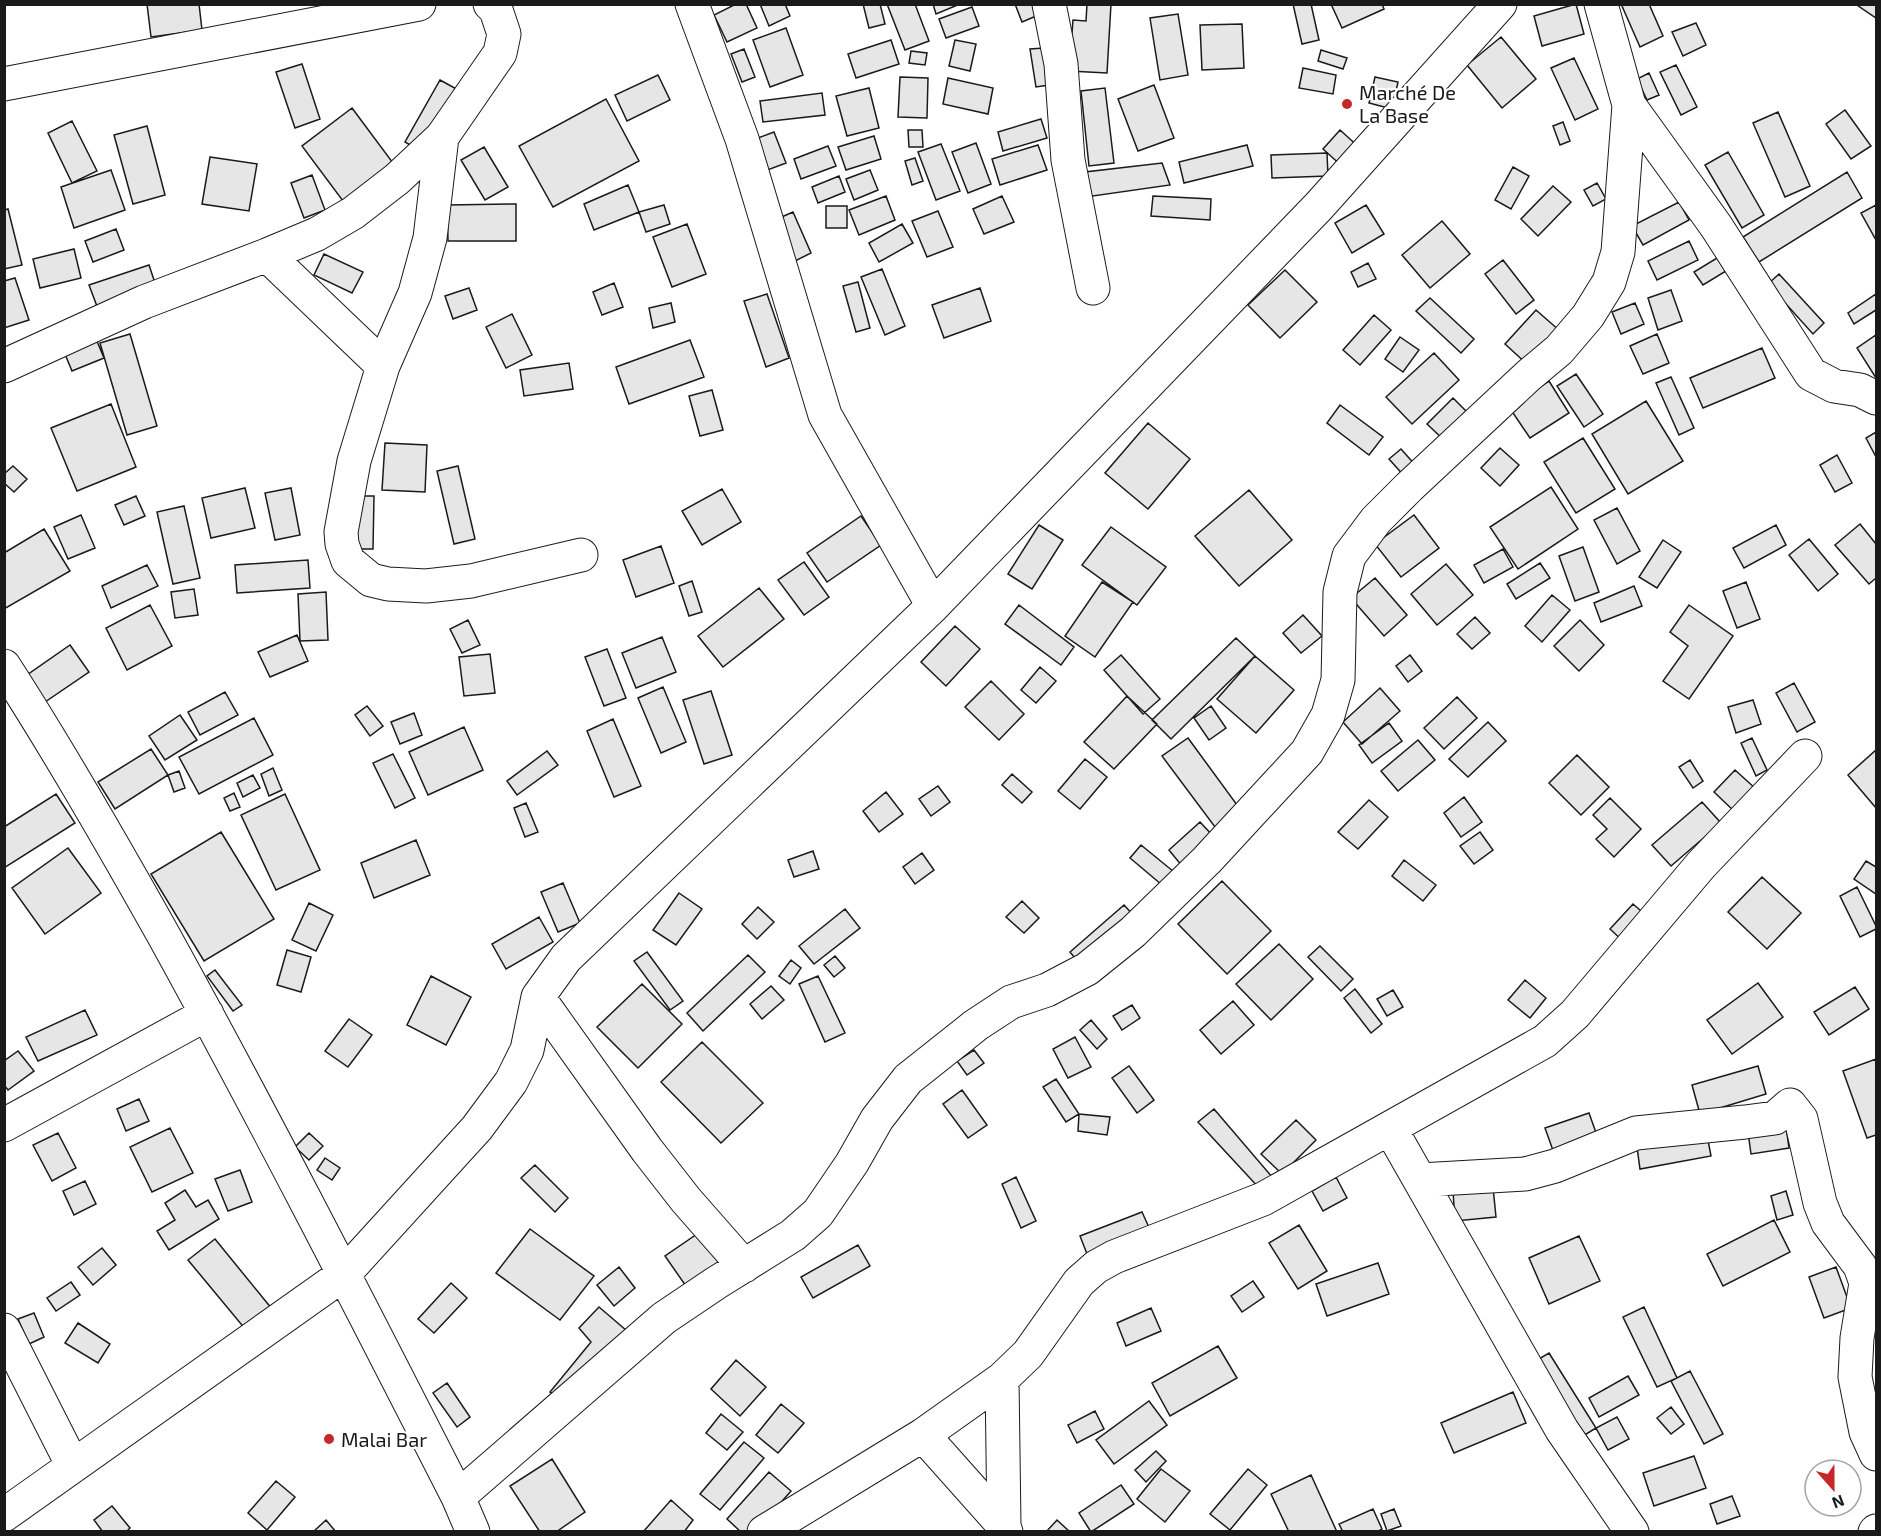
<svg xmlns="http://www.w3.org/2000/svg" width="1881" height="1536" viewBox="0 0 1881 1536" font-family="'Exo 2',sans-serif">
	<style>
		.building { fill: #e6e6e6; stroke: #1a1a1a; stroke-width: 1.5 }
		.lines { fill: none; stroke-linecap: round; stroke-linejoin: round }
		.minor-casing { stroke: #1a1a1a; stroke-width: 35 }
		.minor { stroke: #fff; stroke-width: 33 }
		.poi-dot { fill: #c62828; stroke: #fff; stroke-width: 2 }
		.labels { text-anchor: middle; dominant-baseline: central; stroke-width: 4.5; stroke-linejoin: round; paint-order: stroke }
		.poi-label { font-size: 20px; fill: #1a1a1a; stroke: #fff; text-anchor: start }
	</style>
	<rect width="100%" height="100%" fill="#fff"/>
	<path class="building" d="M147,4H199L202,30L151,37Z
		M736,4H746L757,28L727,42L714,15Z
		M760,4H785L790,16L769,26Z
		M863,4H880L885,24L869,28Z
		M887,4H915L929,41L905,50Z
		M933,4H960L936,14Z
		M1015,4H1036L1041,14L1022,22Z
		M1087,4H1111L1107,73L1069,71L1073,20L1086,21Z
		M1293,4H1311L1319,40L1302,44Z
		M1331,4H1382L1384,9L1342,28Z
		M1576,4L1584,34L1542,46L1534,16Z
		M1625,4H1649L1663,36L1640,47L1622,6Z
		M1876,4V18L1857,5V4Z
		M972,7L979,26L946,38L939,19Z
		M1178,14L1188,75L1160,80L1150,18Z
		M1696,23L1706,45L1683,56L1672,32Z
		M1242,24L1244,68L1202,70L1200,25Z
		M786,28L803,75L770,87L753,40Z
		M1501,37L1536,79L1502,108L1467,65Z
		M891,40L899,64L856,78L848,54Z
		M955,40L976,44L970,71L949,66Z
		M1044,48L1049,85L1036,87L1030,49Z
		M744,49L755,77L742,82L731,54Z
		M1321,50L1347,58L1343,69L1318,61Z
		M911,51L927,53L925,65L909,63Z
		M1574,58L1598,109L1575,120L1551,68Z
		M302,64L320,119L295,128L276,72Z
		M1676,65L1697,107L1681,115L1660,72Z
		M1303,68L1336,75L1333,94L1299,88Z
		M1649,73L1659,95L1647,100L1637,79Z
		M658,75L670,100L627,121L615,95Z
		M900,77L928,78L927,118L898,117Z
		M1375,77L1398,82L1392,109L1369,103Z
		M948,78L993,88L988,114L943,104Z
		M440,80L462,92L420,151L405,142Z
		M1154,85L1174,138L1138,151L1118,99Z
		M869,88L879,128L847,136L836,96Z
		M1105,88L1114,163L1089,166L1081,91Z
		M822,93L825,115L763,122L760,101Z
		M606,99L639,161L553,207L519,146Z
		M352,108L393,163L343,201L302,146Z
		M1845,110L1871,146L1851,159L1826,124Z
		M1778,112L1810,186L1785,197L1753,123Z
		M1041,119L1047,138L1003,151L998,132Z
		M72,121L97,171L72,183L48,133Z
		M1563,122L1570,141L1560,145L1553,126Z
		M147,126L165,195L133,204L114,135Z
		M908,130H922L923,147H909Z
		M1340,130L1361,149L1344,168L1323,149Z
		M774,132L786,163L762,172L750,141Z
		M874,136L881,159L846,170L838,147Z
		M976,143L991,184L968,193L952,152Z
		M941,144L960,191L936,200L918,152Z
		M1038,145L1047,170L1000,185L992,159Z
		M1247,145L1253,166L1184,183L1179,162Z
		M828,146L836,166L801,179L794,159Z
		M484,147L508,187L485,200L461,160Z
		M1728,152L1764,215L1742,228L1705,165Z
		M1327,153L1328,176L1272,178L1271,155Z
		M210,157L257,164L249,211L202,204Z
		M915,158L923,181L912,185L905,161Z
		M1162,163L1170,185L1086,197L1085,172Z
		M1513,167L1529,176L1511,209L1495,200Z
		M111,170L125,210L74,228L61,187Z
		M870,170L878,190L854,200L846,179Z
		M1847,172L1862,198L1759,262L1743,237Z
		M312,175L325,210L304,218L291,183Z
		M839,176L845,192L818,203L812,187Z
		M1597,183L1606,199L1593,206L1584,190Z
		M628,185L639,212L594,230L584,204Z
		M1553,186L1571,202L1538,236L1521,219Z
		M886,196L895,220L859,235L849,210Z
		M1002,196L1014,222L984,234L973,209Z
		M1153,196L1211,199L1210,220L1151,216Z
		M1679,202L1689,220L1643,245L1632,226Z
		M516,204V241H448L447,205Z
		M664,205L670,224L646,232L639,212Z
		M1366,205L1384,234L1352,253L1335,223Z
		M1876,205V240L1861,213Z
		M826,206H847V228H826Z
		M8,209L22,265L4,269V210Z
		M938,211L953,247L927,257L912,221Z
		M793,212L811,253L795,261L777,219Z
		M1442,221L1470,254L1430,288L1402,255Z
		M687,224L706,274L672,287L653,237Z
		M902,224L913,243L879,262L869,243Z
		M116,229L124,250L93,262L85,241Z
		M1689,241L1698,260L1657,280L1648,261Z
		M74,249L81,278L40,288L33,259Z
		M324,254L363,272L352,293L314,275Z
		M1717,258L1726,271L1703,285L1694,272Z
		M1503,260L1534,300L1516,314L1485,274Z
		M1368,263L1376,279L1358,287L1351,272Z
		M149,265L157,289L98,309L89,285Z
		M882,269L905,326L885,335L861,277Z
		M1285,270L1317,302L1280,338L1248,305Z
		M1779,274L1824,323L1813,334L1768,284Z
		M15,278L29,320L4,328V281Z
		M858,282L870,328L856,332L843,286Z
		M614,283L623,307L602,315L593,292Z
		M469,288L477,310L453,319L445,296Z
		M980,288L991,321L944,338L932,305Z
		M1671,290L1682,321L1658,330L1648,298Z
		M767,294L789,358L766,367L744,301Z
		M1876,294V310L1854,324L1848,313Z
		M1430,298L1474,339L1461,353L1416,311Z
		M671,303L675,322L653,328L649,308Z
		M1635,303L1644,324L1621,334L1612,312Z
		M1536,310L1560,331L1528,365L1505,344Z
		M512,314L532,355L506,368L486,327Z
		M1374,315L1391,330L1360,365L1343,350Z
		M94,334L104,358L72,371L62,347Z
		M130,334L157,426L127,435L100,343Z
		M1657,334L1669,363L1643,374L1630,346Z
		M1876,335V378L1857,348Z
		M1400,337L1419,350L1403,372L1385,359Z
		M690,340L704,377L629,404L616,367Z
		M1762,348L1775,378L1703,408L1690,378Z
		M1434,353L1459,380L1412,424L1386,397Z
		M569,363L573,389L524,396L520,370Z
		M1576,374L1603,414L1584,427L1557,386Z
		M1671,377L1694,428L1679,435L1656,383Z
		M1549,381L1569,413L1530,438L1509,407Z
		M712,390L723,430L700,436L689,396Z
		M1453,398L1471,416L1446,442L1427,424Z
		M1646,401L1683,461L1628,494L1592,434Z
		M111,404L136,467L77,491L51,428Z
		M1340,405L1383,437L1369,455L1327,423Z
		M1148,423L1190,459L1148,509L1105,473Z
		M1876,432V457L1866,438Z
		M1583,438L1615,489L1576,513L1544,462Z
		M385,443L427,445L425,492L382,490Z
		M1500,448L1519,465L1500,486L1481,468Z
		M1401,449L1417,467L1406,478L1389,459Z
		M1837,455L1852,483L1835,492L1820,465Z
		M13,466L27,479L14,492L4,483V474Z
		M458,466L475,539L454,544L437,471Z
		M1551,487L1578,529L1518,569L1490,527Z
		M245,488L255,528L211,538L202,498Z
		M291,488L300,535L275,540L265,493Z
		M722,489L741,522L702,545L682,511Z
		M1249,490L1292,540L1239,586L1195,536Z
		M136,496L145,516L124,525L115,505Z
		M354,496H374L373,549H353Z
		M184,506L200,578L173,584L157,512Z
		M1617,508L1640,551L1617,564L1594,520Z
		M81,515L95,548L68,559L54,527Z
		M1414,515L1439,548L1401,577L1375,544Z
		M861,516L881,545L827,582L807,553Z
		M1860,524L1876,544V578L1869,584L1835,545Z
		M1039,525L1063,540L1032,589L1008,574Z
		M1776,525L1786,545L1744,568L1733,548Z
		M1111,527L1166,567L1137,605L1082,565Z
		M44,529L70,571L4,609V553Z
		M1809,539L1838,574L1818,591L1789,555Z
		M1663,540L1681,552L1657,588L1639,577Z
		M661,546L674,583L636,597L623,560Z
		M1583,547L1599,592L1575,601L1559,556Z
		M1503,549L1513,567L1484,583L1474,565Z
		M308,560L310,588L237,593L235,565Z
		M804,562L829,597L804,615L778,580Z
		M1540,563L1550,578L1516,599L1507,584Z
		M1446,564L1473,595L1437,625L1411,594Z
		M147,565L158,586L111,608L102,586Z
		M1375,578L1407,615L1384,636L1351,598Z
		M692,581L702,612L689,616L679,586Z
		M1102,582L1133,602L1095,657L1065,636Z
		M1746,582L1760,619L1737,628L1723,591Z
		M1634,586L1642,606L1601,622L1594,603Z
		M759,588L784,619L723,667L698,636Z
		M194,589L198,615L175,618L171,592Z
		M326,592L328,640L300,641L298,594Z
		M1552,595L1570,610L1542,642L1525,626Z
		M150,605L172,646L127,670L106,628Z
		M1019,605L1074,647L1061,665L1005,624Z
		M1689,605L1733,636L1689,699L1663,681L1688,646L1670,632Z
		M1303,615L1322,636L1301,653L1283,633Z
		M1475,617L1490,633L1472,649L1457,634Z
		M468,620L480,645L462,653L450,629Z
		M1580,620L1604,645L1579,671L1554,646Z
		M955,626L980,649L946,686L921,662Z
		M297,635L308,661L270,677L258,652Z
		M662,637L676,672L636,688L622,653Z
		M1236,638L1255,656L1171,739L1152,720Z
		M70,645L89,672L45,702L27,675Z
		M607,649L626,698L604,706L585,657Z
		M490,654L495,693L464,696L459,657Z
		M1121,655L1160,699L1143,714L1104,670Z
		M1410,655L1422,671L1408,682L1396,666Z
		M1255,656L1294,690L1256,733L1217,699Z
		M1040,667L1056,681L1036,703L1021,690Z
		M991,681L1024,714L999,740L965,707Z
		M1794,683L1815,722L1797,732L1776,693Z
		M663,687L686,742L661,753L638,698Z
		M1380,688L1400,711L1362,744L1343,722Z
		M711,691L732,755L704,764L683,700Z
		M225,692L238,715L200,735L188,712Z
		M1127,696L1157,724L1114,769L1084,742Z
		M1457,697L1477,718L1444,749L1424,728Z
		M1753,700L1761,724L1736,733L1728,707Z
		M367,706L383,726L370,736L355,715Z
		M1211,706L1226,728L1209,740L1194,718Z
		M414,713L422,735L400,744L391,722Z
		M180,715L197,740L165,760L149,736Z
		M254,718L273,755L199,794L179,757Z
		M613,719L641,786L614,797L587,731Z
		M1488,722L1506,741L1468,777L1449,759Z
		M1389,723L1402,741L1372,763L1359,745Z
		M464,727L483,770L428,795L409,752Z
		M1188,738L1240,809L1215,827L1162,756Z
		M1752,738L1767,770L1756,776L1741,743Z
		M1418,740L1435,760L1398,791L1381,771Z
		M151,749L168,775L115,809L98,782Z
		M1876,750V808L1848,775Z
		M547,751L558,765L517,795L507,781Z
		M393,754L415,798L395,808L373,763Z
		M1577,755L1609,787L1581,815L1549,783Z
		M1085,759L1107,777L1080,809L1058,791Z
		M1690,760L1703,781L1693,788L1679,767Z
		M273,768L282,790L269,796L261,774Z
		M1735,770L1756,789L1735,812L1714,792Z
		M179,771L185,788L174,792L168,775Z
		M1012,774L1032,792L1022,803L1002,785Z
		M253,775L260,788L243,797L237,783Z
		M938,786L950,802L931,816L919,799Z
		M886,792L903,814L879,832L863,811Z
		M234,793L240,807L230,811L224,798Z
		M56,794L75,823L4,868V827Z
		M285,794L320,870L276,890L241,815Z
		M1464,797L1482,822L1461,837L1444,813Z
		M1610,798L1641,829L1614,857L1596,839L1607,829L1593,815Z
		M1369,800L1388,817L1358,849L1338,832Z
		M1702,802L1721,823L1671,866L1652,845Z
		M526,803L538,832L525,837L514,808Z
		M1200,822L1214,837L1182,866L1169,850Z
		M221,832L274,919L204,961L151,874Z
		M1480,832L1493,850L1474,864L1460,846Z
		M416,840L430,875L374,898L361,863Z
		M1141,845L1179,876L1168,890L1130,858Z
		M68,848L101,893L45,934L12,888Z
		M813,851L819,869L794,877L788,860Z
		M922,853L934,870L915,884L903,867Z
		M1404,860L1436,885L1423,901L1392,876Z
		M1866,861L1876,867V894L1854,879Z
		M1762,877L1801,913L1767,949L1728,912Z
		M1222,881L1271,931L1227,974L1178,924Z
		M563,883L580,923L558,932L541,892Z
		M1857,887L1876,926V929L1860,937L1840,896Z
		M679,893L702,909L676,945L653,930Z
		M1022,901L1039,918L1024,933L1006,917Z
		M309,903L333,915L316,951L292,940Z
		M1633,904L1648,917L1625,943L1610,929Z
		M1124,905L1136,918L1080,964L1070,952Z
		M758,907L774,922L757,939L742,924Z
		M845,909L860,928L814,964L799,946Z
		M539,917L553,942L506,969L492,944Z
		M1279,944L1313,979L1271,1020L1236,984Z
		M1320,946L1353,979L1341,991L1308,957Z
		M287,950L311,957L301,992L277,985Z
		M647,952L683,1001L670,1010L634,961Z
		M748,955L765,972L703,1031L687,1013Z
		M835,956L845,968L834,977L824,965Z
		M791,960L801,968L790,984L779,976Z
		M215,970L242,1005L233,1011L207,976Z
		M431,976L471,997L446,1045L407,1025Z
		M818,976L845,1033L825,1042L799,984Z
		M1525,980L1546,998L1530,1018L1508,1000Z
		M1758,983L1783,1017L1732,1054L1707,1020Z
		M642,984L682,1024L638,1068L597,1027Z
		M771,986L784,1000L762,1019L750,1004Z
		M1855,987L1869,1009L1829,1035L1814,1012Z
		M1355,989L1382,1024L1371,1033L1344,998Z
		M1393,990L1403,1007L1387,1016L1377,999Z
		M1233,1001L1254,1025L1221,1054L1200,1030Z
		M1132,1005L1140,1018L1122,1030L1113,1016Z
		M85,1010L97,1035L38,1061L26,1037Z
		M349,1019L372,1035L348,1067L325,1051Z
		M1091,1020L1107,1039L1097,1049L1080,1030Z
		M1075,1037L1091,1067L1068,1078L1053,1049Z
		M702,1042L763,1103L721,1143L661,1082Z
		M974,1050L984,1063L967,1075L957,1061Z
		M18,1051L34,1071L8,1090L4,1085V1061Z
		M1876,1059V1135L1867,1138L1843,1071Z
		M1129,1066L1154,1100L1137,1113L1112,1078Z
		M1758,1066L1766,1094L1700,1114L1692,1085Z
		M1056,1079L1079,1114L1066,1122L1043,1087Z
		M962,1090L987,1125L968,1138L943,1104Z
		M139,1099L149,1121L126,1131L117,1109Z
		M1214,1109L1279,1185L1260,1189L1198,1122Z
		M1589,1113L1599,1141L1555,1156L1545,1128Z
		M1079,1114L1110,1117L1107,1135L1078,1131Z
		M1296,1120L1316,1140L1282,1174L1261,1154Z
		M1786,1127L1789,1148L1751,1154L1748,1132Z
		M170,1128L193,1173L152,1192L130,1147Z
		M58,1133L76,1168L52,1181L33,1145Z
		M309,1133L323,1146L309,1160L295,1147Z
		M1707,1135L1711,1156L1640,1169L1637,1147Z
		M325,1158L340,1168L332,1180L317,1170Z
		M535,1165L568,1198L555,1212L521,1178Z
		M240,1170L252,1202L228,1211L215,1179Z
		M1016,1177L1036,1221L1021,1228L1002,1184Z
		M1336,1177L1347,1198L1323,1211L1312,1191Z
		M85,1181L96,1204L74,1215L63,1191Z
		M1493,1187L1496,1217L1455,1221L1453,1191Z
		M185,1190L196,1207L208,1200L219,1219L169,1250L157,1231L175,1220L165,1203Z
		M1786,1191L1793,1215L1777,1220L1771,1196Z
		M1142,1212L1152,1234L1089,1259L1080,1236Z
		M1774,1220L1790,1252L1723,1286L1707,1254Z
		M1299,1225L1327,1271L1298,1289L1269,1243Z
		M530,1229L594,1276L560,1320L496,1273Z
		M700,1232L723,1265L688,1289L665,1256Z
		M1579,1236L1600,1281L1549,1304L1529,1258Z
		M215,1239L272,1309L246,1330L188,1260Z
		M858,1245L870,1266L813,1298L801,1277Z
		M102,1248L116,1265L93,1285L78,1267Z
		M1378,1263L1389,1294L1327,1316L1316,1284Z
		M619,1267L635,1288L614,1306L597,1285Z
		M1836,1267L1851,1308L1824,1318L1809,1277Z
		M1253,1281L1264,1297L1242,1312L1231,1296Z
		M71,1282L80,1295L56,1311L47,1298Z
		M451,1283L467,1298L434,1333L418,1319Z
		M599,1307L634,1337L564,1401L550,1392L591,1342L579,1328Z
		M1644,1307L1677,1378L1657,1387L1623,1317Z
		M1151,1308L1161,1331L1126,1346L1117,1323Z
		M34,1313L44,1337L29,1344L18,1319Z
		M78,1323L110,1344L98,1363L65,1343Z
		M1218,1346L1237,1378L1170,1416L1152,1383Z
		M1549,1353L1596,1428L1580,1438L1532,1363Z
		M736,1360L766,1387L740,1416L711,1389Z
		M1690,1371L1723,1434L1704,1444L1671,1381Z
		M1628,1376L1639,1395L1599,1417L1589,1398Z
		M447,1383L470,1417L457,1427L433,1393Z
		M1513,1392L1526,1423L1454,1453L1441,1423Z
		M1149,1401L1167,1425L1114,1464L1096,1440Z
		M781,1404L804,1423L778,1453L756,1435Z
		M1671,1407L1684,1424L1671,1434L1657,1418Z
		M1095,1411L1104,1429L1077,1443L1068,1425Z
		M721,1414L743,1432L727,1450L706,1433Z
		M1617,1417L1629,1439L1608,1450L1596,1428Z
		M744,1442L764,1458L720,1510L700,1494Z
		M1156,1451L1166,1461L1146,1482L1135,1470Z
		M1694,1456L1706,1488L1654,1506L1643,1473Z
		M552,1459L585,1512L556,1532H540L510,1486Z
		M1161,1469L1190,1491L1165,1522L1137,1499Z
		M1248,1469L1267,1485L1230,1530L1210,1514Z
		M769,1472L791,1491L755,1532H741L727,1519Z
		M1311,1475L1337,1532H1289L1271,1494Z
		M276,1481L295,1497L267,1530L248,1513Z
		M1121,1485L1134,1504L1091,1532L1079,1513Z
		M1732,1496L1740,1516L1717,1524L1710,1504Z
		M671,1500L693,1520L684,1532H643Z
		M112,1506L130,1528L126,1532H103L94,1520Z
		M1373,1509L1382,1529L1377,1532H1343L1339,1524Z
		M1394,1509L1401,1526L1387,1531L1381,1514Z
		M326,1520L336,1532H313Z
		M1057,1520L1070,1532H1046Z"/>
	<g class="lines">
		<g class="minor-casing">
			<path id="minor" d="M692,4L742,139L825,415L933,606
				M1049,4L1061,64L1068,160L1093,288
				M4,84L419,4
				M1629,105L1716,226L1811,374L1834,386L1860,390L1876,398
				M442,137L430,238L415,293L383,366L354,461L341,532L342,544L348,561L371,580L388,584L426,586L471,581L581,555
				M267,255L383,366
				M4,366L144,302L267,255L317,234L353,213L397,179L442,137L500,53L504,34L496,10L490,4
				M4,666C61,754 113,845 164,936C266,1121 362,1309 458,1497L473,1532
				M538,997L647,1150L686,1200L744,1266
				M4,1125L207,1014
				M1390,1128L1562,1430L1632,1532
				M1420,1180L1525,1174L1555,1166L1636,1133L1745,1122L1775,1118L1790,1105L1801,1119L1820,1203L1828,1223L1860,1266L1866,1283L1857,1338L1855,1377L1866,1432L1876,1454
				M4,1330L73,1466
				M1002,1379L1004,1526
				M923,1435L1004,1526L1006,1532
				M458,1497L664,1318L716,1283L793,1235L818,1213L852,1163L877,1119L908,1079L976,1025L1011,1002L1047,990L1087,969L1133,932L1207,860L1307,752L1328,715L1338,680L1340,592L1349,556L1376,520L1409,487L1529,375L1559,350L1588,316L1609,282L1618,252L1629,105L1601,4
				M4,1515L344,1274L477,1128L511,1082L527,1050L538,997L566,958L933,606L1319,206L1500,4
				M764,1532L923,1435L1002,1379L1028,1354L1079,1282L1096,1267L1114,1257L1263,1199L1545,1041L1575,1014L1701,865L1805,756
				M1875,1532L1876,1531"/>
		</g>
		<use href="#minor" class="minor"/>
	</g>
	<g class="poi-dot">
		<circle cx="1347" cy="104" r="6"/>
		<circle cx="329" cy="1439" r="6"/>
	</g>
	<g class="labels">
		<g class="poi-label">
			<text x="1359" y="92">Marché De<tspan x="1359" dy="23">La Base</tspan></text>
			<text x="341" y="1439">Malai Bar</text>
		</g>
	</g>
	<rect width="1881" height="1536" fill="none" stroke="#1a1a1a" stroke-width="12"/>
	<g transform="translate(1833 1488) rotate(159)"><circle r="28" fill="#ffffff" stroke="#a3a3a3" stroke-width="1.5"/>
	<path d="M0-4.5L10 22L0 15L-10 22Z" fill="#c62828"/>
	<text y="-9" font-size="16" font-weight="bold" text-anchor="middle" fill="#1a1a1a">N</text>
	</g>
</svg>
